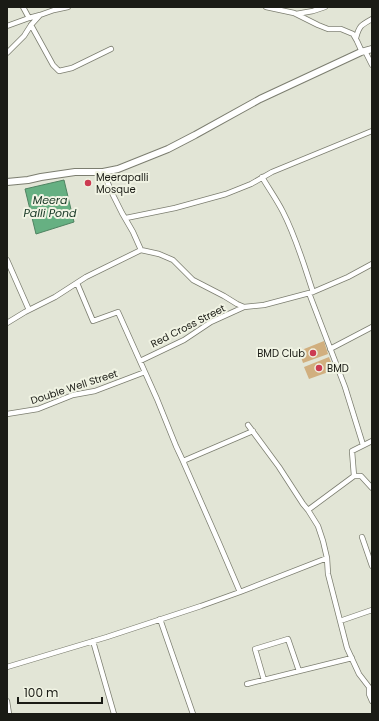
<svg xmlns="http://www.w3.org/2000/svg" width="379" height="721" viewBox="0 0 379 721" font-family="Poppins,sans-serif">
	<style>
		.green { fill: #d1af7f }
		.water { fill: #66b082; stroke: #4f8361 }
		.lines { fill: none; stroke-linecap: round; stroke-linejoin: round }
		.minor-casing { stroke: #7c7e70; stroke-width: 6 }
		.tertiary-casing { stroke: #7c7e70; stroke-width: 8 }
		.minor { stroke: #fff; stroke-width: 4.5 }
		.tertiary { stroke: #fff; stroke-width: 6 }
		.poi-dot { fill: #cc3b52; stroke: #f0f3e3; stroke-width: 1.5 }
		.labels { text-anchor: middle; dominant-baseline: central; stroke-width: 4; stroke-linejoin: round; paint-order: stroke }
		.poi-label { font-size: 10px; fill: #1a1b15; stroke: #f0f3e3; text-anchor: start }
		.street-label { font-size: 10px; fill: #1a1b15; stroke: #f0f3e3 }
		.water-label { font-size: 11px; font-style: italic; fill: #143522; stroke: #f0f3e3 }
	</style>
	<rect width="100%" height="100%" fill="#e2e5d6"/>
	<path class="green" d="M324,341L328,354L303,363L299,351Z
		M329,357L334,370L309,379L304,367Z"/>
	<path class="water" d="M64,180L74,222L36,234L25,189Z"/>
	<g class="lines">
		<g class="minor-casing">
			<path id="minor" d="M23,7L29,18
				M266,7L294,13L318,25L328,29H341L353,34L357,41L362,52
				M296,14L313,11L325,7
				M31,25L53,65L59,71L72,68L111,49
				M7,26L29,18L40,15
				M356,38C359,26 361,25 372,19
				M365,51L372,65
				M7,53L24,36L31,25L40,15L54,10L68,7
				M103,172L113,195L122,213L133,232L141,250
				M262,177C269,189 277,200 283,212C296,237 304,265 313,292
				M126,218L175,208L226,194L251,184L272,172L372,131
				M7,260L29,310
				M77,283L93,321L118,312L157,399L176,446L183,461L219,543L240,592
				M309,293L345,387L363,445
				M7,323L25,312L55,297L86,277L141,250L159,254L173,260L193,280L224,296L237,304L244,307
				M330,349L372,327
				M140,361L184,340L211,322L244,307L264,305L313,292L348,277L372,264
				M7,414L38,409L73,395L95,391L145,372
				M248,425L279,467L303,504L308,510L318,526L323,541L327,558L328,574L347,648L359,674L369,687V694L372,701
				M372,441L352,451L354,476H361L372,488
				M183,461L253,431
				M308,510L354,476
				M362,537L372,566
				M160,619L193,714
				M340,621L372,610
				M93,641L114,714
				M7,667L107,637L201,606L240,592L327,558
				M264,680L255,649L288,639L299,671
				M247,684L352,658
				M7,701L9,714"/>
		</g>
		<g class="tertiary-casing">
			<path id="tertiary" d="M7,182L28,180L41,177L75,172H103L118,169L168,149L195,135L260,99L361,52L372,49"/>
		</g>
		<use href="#minor" class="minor"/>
		<use href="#tertiary" class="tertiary"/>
	</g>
	<g class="poi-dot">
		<circle cx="88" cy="183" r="4"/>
		<circle cx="313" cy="353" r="4"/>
		<circle cx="319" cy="368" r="4"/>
	</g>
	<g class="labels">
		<g class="poi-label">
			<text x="96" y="177">Meerapalli<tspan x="96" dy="12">Mosque</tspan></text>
			<text x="305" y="353" text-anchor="end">BMD Club</text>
			<text x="327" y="368">BMD</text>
		</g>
		<g class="street-label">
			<text transform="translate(188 326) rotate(-27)">Red Cross Street</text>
			<text transform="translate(74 387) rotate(-18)">Double Well Street</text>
		</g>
		<g class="water-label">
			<text x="50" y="200">Meera<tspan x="50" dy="13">Palli Pond</tspan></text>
		</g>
	</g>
	<rect width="379" height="721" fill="none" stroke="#1a1b15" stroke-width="16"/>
	<path d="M18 697v6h84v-6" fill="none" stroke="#1a1b15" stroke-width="2"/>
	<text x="24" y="697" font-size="12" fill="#1a1b15" stroke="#f0f3e3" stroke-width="3" paint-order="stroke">100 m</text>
</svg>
